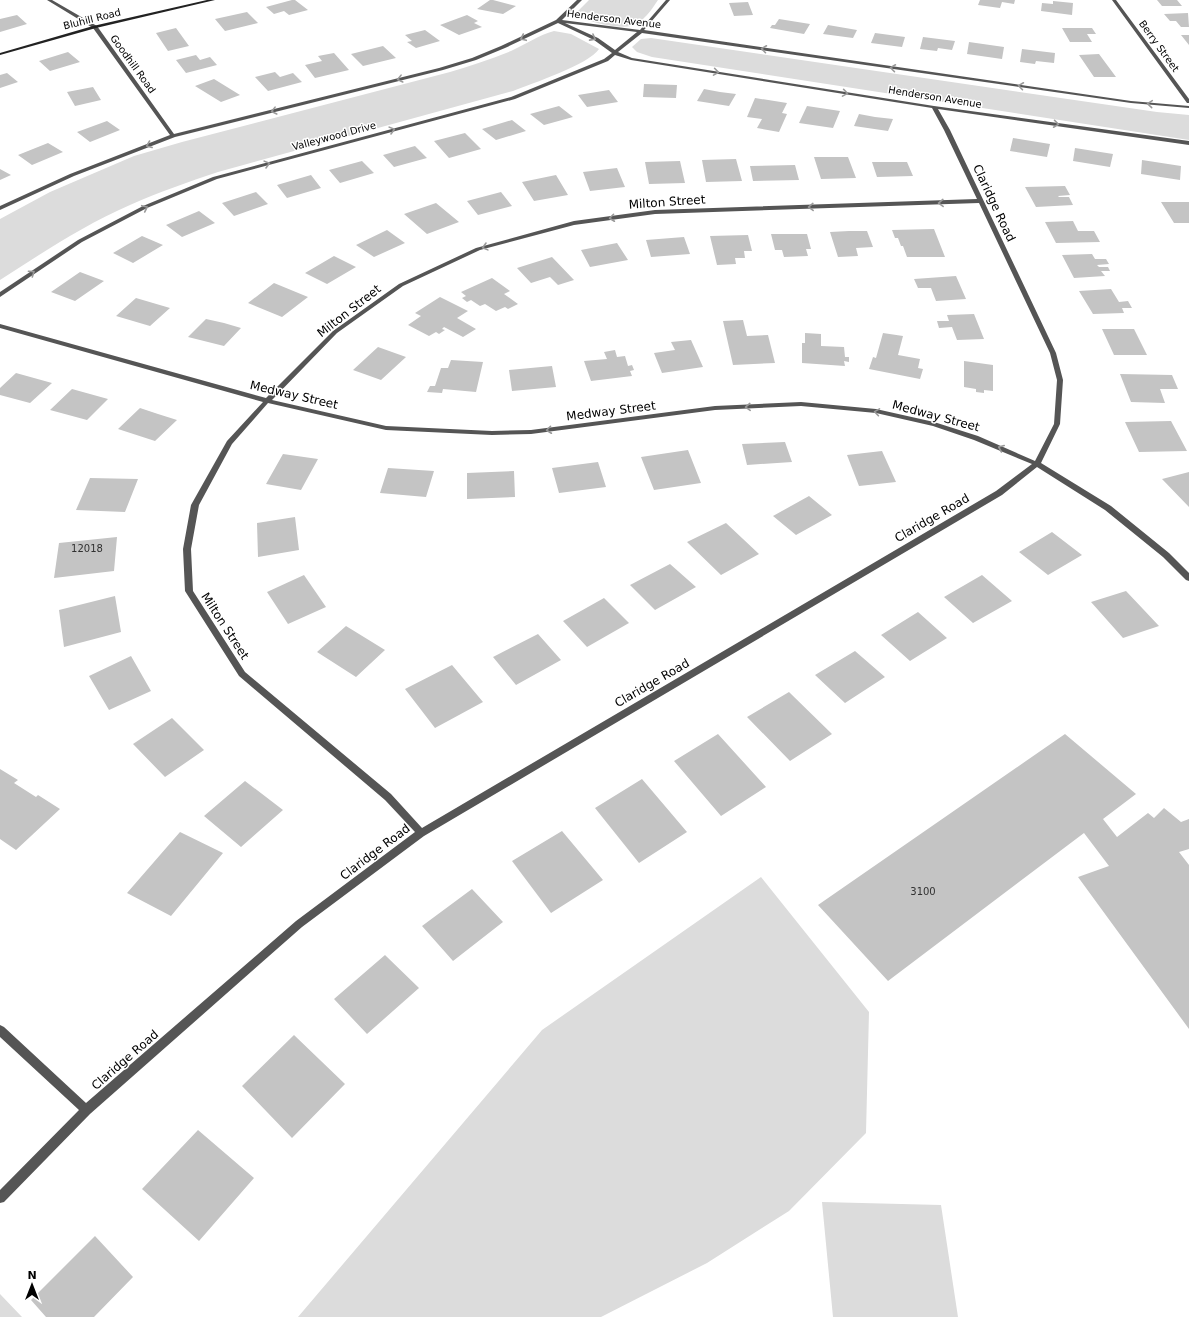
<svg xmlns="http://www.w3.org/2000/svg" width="1189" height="1317" viewBox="0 0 1189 1317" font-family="'DejaVu Sans',sans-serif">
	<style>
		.green { fill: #dcdcdc }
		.building { fill: #c4c4c4 }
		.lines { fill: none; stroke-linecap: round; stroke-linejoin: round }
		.street { fill: #555; fill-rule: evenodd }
		.secondary { fill: #222; fill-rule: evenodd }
		.oneway { stroke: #999 }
		.labels { text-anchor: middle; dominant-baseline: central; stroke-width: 3; stroke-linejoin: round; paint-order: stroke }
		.far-street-label { font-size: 10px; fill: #000; stroke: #fff }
		.number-label { font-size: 10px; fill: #313131 }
		.street-label { font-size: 12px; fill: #000; stroke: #fff }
	</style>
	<rect width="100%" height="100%" fill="#fff"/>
	<path class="green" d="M589,0H658C652,9 643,23 631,26C618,29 589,22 576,16V13Z
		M554,31L571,34L599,49C590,64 531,84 513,91L218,172C188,182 159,192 130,205C84,225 42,253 0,280V219L50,192L134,156L182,142L450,72C470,66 491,59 511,51C526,44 539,35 554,31Z
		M651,38L1157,112L1189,115V140L652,57L637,52L632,47L641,39Z
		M761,877L869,1012L866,1133L789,1211L707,1263L601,1317H298L542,1030Z
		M822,1202L941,1205L958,1317H833Z
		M0,1294L22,1317H0Z"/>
	<path class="building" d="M292,0H295L308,10L289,15L284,11L274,14L266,7Z
		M490,0H493L516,6L503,14L477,9Z
		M980,0H1015L1014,4L1002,2L1000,8L978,5Z
		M1157,0H1177L1182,6H1162Z
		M1053,1L1073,3L1072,15L1041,11L1042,3L1053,4Z
		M748,2L753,15L734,16L729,3Z
		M247,12L258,23L225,31L215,19Z
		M1188,13L1189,27H1181L1176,21H1170L1164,14Z
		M17,15L27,24L0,32V19Z
		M467,15L478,21L474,23L482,27L459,35L440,25Z
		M779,19L810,24L804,34L770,28L772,25H775Z
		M828,25L857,30L853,38L823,34Z
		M176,28L189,46L168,51L156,33Z
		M1062,28H1092L1096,34H1087L1092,42H1070Z
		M425,30L440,41L416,48L407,42L412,41L405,35Z
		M875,33L905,37L902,47L871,43Z
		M1181,35H1189V45Z
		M923,37L955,41L952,50L938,48L937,51L920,49Z
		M969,42L1004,47L1002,59L967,54Z
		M383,46L396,58L363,66L351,54Z
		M1022,49L1055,53L1054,63L1036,61L1035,64L1020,62Z
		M68,52L80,62L50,71L39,61Z
		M334,53L349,70L315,78L305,65L322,61L318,56Z
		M1099,54L1116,77H1094L1079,55Z
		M196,55L200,60L210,57L217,65L186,73L176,60Z
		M275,72L280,77L293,73L302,82L268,91L255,77Z
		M7,73L18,82L0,88V75Z
		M214,79L240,95L221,102L195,86Z
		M644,84L677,85L676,98L643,97Z
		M93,87L101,100L75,106L67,92Z
		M704,89L720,92L736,94L729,106L697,101Z
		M609,90L618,102L587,107L578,95Z
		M755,98L787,103L782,113L787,114L779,132L757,128L762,119L747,117Z
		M559,106L573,117L544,125L530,114Z
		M807,106L840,111L833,128L799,123Z
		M859,114L875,117L893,119L888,131L854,126Z
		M512,120L526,131L496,140L482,129Z
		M107,121L120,130L90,142L77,132Z
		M465,133L481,149L449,158L434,141Z
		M1013,138L1050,144L1047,157L1010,151Z
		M48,143L63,152L32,165L18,155Z
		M415,146L427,158L394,167L383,155Z
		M1075,148L1113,154L1110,167L1073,161Z
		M814,157H848L856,178L821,179Z
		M736,159L742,181L706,182L702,160Z
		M1142,160L1181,166L1180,180L1141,174Z
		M362,161L374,173L340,183L329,170Z
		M680,161L685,183L649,184L645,162Z
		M872,162H907L913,176L877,177Z
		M795,165L799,180L753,181L750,166Z
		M617,168L625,187L590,191L583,172Z
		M0,169L11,175L0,180Z
		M311,175L321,188L287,198L277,185Z
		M556,175L568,195L534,201L522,182Z
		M1065,186L1070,195L1058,196L1059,197H1069L1073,205L1036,207L1025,187Z
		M256,192L268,204L234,216L222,203Z
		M501,192L512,206L478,215L467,201Z
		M1161,202H1189V223H1174Z
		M436,203L459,222L427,234L404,214Z
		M199,211L215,223L182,237L166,225Z
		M1073,221L1078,231H1094L1100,242L1056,243L1045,222Z
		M934,229L945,257H907L903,246H901L898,238H895L892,230Z
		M387,230L405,243L374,257L356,245Z
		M849,231H867L873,247L856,248L858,256L838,257L830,232Z
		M771,234H807L811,249H806L808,256L784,257L782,250H775Z
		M748,235L752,251H744L745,258H735L736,264L717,265L710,236Z
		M142,236L163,245L133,263L113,253Z
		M684,237L690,254L651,257L646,240Z
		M617,243L628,260L590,267L581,250Z
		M1092,254L1095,259H1106L1109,264L1097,265L1099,267H1108L1110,271H1101L1105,276L1074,278L1062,255Z
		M334,256L356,267L327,284L305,273Z
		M552,257L574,280L558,285L550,277L531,283L517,268Z
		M80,272L104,281L75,301L51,292Z
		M956,276L966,299L936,301L931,288H918L914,279Z
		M492,278L510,291L504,294L518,304L508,309L505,307L496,311L485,304L480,306L471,300L467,302L462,298L466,296L461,292Z
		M274,283L308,297L282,317L248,303Z
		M1111,289L1119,302L1128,301L1132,308H1122L1124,313L1093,314L1079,291Z
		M440,297L468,311L457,318L476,329L463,337L444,327L442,329L445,330L439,334L436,332L429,336L408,325L421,316L415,313Z
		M136,298L170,308L150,326L116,316Z
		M974,314L984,339L957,340L952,327L939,328L937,321H949L947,315Z
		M206,319L224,323L241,328L224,346L188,337Z
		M743,320L747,336L768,335L775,363L733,365L723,321Z
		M1102,329H1134L1147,355H1114Z
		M805,333L821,334V346L844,347L845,357H849V362L844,361L845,366L802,363V343H805Z
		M883,333L903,336L898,355L920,359L918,368L923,369L920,379L869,369L873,357L876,358Z
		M691,340L703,367L662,373L654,353L675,350L671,342Z
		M378,347L406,357L381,380L353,370Z
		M615,350L617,357L625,356L628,366L632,365L634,370L630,371L632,376L591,381L584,361L607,359L604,352Z
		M451,360L483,362L476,392L443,389L442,393L427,392L430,386H435L441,368H448Z
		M964,361L993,365V391L984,390V393L976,392V389L964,387Z
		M552,366L556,387L512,391L509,370Z
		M16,373L52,383L30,403L0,395V388Z
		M1120,374L1172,375L1178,389H1160L1165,403L1131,402Z
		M72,389L108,399L87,420L50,410Z
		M140,408L158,414L177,420L155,441L118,429Z
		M1171,421L1187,451L1139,452L1125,422Z
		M785,442L792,462L747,465L742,444Z
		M688,450L701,483L654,490L641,457Z
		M882,451L896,482L859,486L847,455Z
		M283,454L318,459L301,490L266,484Z
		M598,462L606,487L559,493L552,468Z
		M388,468L434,471L426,497L380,493Z
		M514,471L515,497L467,499V473Z
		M1189,472V507L1162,479Z
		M90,478L138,479L125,512L76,510Z
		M809,496L832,515L796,535L773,516Z
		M295,517L299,550L258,557L257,523Z
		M726,523L759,554L721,575L687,542Z
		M1052,532L1082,555L1048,575L1019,552Z
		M117,537L114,571L54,578L59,543Z
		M670,564L696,587L655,610L630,585Z
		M304,575L326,607L288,624L267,592Z
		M982,575L1012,601L973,623L944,597Z
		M1126,591L1143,609L1159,626L1123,638L1091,602Z
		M115,596L121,632L64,647L59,610Z
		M604,598L629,623L587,647L563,621Z
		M918,612L947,638L910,661L881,635Z
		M346,626L385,650L356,677L317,652Z
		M538,634L561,660L516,685L493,657Z
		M855,651L885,677L845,703L815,675Z
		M131,656L151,691L109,710L89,676Z
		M452,665L483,702L435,728L405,689Z
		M789,692L832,734L790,761L747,717Z
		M172,718L204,750L165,777L133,744Z
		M718,734L766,787L721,816L674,761Z
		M1065,734L1136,794L1103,819L1117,837L1148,813L1154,818L1164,808L1181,822L1189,819V849L1179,852L1189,865V1029L1078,877L1109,866L1084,833L888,981L818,905Z
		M0,769L18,780L14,783L36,797L38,795L60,809L16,850L0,839Z
		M642,779L687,832L639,863L595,808Z
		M245,781L283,810L241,847L204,816Z
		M562,831L603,880L551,913L512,861Z
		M180,832L223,853L171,916L127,893Z
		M472,889L503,922L453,961L422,926Z
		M385,955L419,988L367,1034L334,999Z
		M294,1035L345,1084L292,1138L242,1086Z
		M198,1130L254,1178L199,1241L142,1189Z
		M95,1236L133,1277L94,1317H46L31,1300Z"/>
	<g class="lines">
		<path class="street" d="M47,0H52L97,26L174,134L439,68L472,58L501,46L556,20L577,0H582L562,20L640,30L666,0H670L644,30L1131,101L1189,106V108L1131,103L642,33L618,52L632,58L934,106L1189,141V145L938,109L950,130L1056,353L1063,380L1060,424L1041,463L1111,506L1169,553L1189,573V581L1186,580L1163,557L1105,510L1037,467L1002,495L424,836L302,927L90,1114L4,1202L0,1203V1190L79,1110L0,1037V1025L4,1027L86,1103L296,921L415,832L385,800L239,676L185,591L183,549L191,505L227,441L263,402L0,328V324L266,398L333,331L399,284L476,248L574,221L655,210L977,199L944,130L932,108L631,60L615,55L608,61L515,99L217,179L147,208L82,242L0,297V292L78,240L143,206L213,177L511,97L604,59L612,53L594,40L558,23L505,48L476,60L443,70L175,137L74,176L0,210V206L70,174L170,135L93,28ZM565,23L637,32L615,50L598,38ZM979,203L1050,353L1057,380L1054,424L1035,461L978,436L934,422L876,409L801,402L715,406L531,430L492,431L386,426L272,400L337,333L403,286L480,250L574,225L655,214ZM268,403L386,430L492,435L531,434L715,410L801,406L876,413L933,426L974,440L1032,464L996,491L422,828L391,794L245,672L193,591L191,549L199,505L232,444Z
			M1112,0H1116L1189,99V103H1187Z"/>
		<path class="secondary" d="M207,0H215L96,28L0,55V53L93,26Z"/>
	</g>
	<defs><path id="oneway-chevron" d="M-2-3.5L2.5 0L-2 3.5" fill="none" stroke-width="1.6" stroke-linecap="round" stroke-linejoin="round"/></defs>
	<g class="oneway">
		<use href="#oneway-chevron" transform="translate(523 38) rotate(155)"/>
		<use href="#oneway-chevron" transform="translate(593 38) rotate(29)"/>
		<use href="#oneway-chevron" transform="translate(764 49) rotate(-172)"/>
		<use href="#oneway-chevron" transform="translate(893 68) rotate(-172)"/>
		<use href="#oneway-chevron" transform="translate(716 72) rotate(9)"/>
		<use href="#oneway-chevron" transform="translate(400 79) rotate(166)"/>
		<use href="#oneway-chevron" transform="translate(1021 86) rotate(-172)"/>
		<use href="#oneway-chevron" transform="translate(845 93) rotate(9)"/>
		<use href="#oneway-chevron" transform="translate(1150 104) rotate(-175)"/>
		<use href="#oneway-chevron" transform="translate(274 111) rotate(166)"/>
		<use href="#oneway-chevron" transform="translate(1056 124) rotate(8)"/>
		<use href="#oneway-chevron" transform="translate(392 130) rotate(-15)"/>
		<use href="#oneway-chevron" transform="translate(149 145) rotate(159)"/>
		<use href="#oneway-chevron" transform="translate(267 164) rotate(-15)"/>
		<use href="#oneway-chevron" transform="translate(941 203) rotate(178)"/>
		<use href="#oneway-chevron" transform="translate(811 207) rotate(178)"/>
		<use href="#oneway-chevron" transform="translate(145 208) rotate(-25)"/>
		<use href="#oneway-chevron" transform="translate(612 218) rotate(173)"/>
		<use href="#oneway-chevron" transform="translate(485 247) rotate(165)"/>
		<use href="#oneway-chevron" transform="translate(32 273) rotate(-34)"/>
		<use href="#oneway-chevron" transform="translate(748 407) rotate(177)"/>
		<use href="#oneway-chevron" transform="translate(877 412) rotate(-171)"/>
		<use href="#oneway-chevron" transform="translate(549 430) rotate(173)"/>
		<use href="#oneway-chevron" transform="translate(1001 448) rotate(-157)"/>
	</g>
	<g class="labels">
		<g class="far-street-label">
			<text transform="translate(92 19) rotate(-14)">Bluhill Road</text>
			<text transform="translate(614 19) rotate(7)">Henderson Avenue</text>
			<text transform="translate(1159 46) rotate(54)">Berry Street</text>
			<text transform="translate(133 64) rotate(54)">Goodhill Road</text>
			<text transform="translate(935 97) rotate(9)">Henderson Avenue</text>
			<text transform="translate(334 136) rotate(-15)">Valleywood Drive</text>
		</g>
		<g class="number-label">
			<text x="87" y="548">12018</text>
			<text x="923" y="891">3100</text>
		</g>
		<g class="street-label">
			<text transform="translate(667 202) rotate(-4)">Milton Street</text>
			<text transform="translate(994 203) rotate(65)">Claridge Road</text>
			<text transform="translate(349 311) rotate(-38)">Milton Street</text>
			<text transform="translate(294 395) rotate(13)">Medway Street</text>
			<text transform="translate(611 411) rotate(-7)">Medway Street</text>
			<text transform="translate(936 416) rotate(15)">Medway Street</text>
			<text transform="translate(932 518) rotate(-30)">Claridge Road</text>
			<text transform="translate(225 626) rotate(57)">Milton Street</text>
			<text transform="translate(652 683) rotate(-30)">Claridge Road</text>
			<text transform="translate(375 852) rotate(-37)">Claridge Road</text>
			<text transform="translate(125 1060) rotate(-41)">Claridge Road</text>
		</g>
	</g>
	<g transform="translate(32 1285)" stroke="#ffffff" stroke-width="3" paint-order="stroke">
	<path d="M0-3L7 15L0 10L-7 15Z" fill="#000000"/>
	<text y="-6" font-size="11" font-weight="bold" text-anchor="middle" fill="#000000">N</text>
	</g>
</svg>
